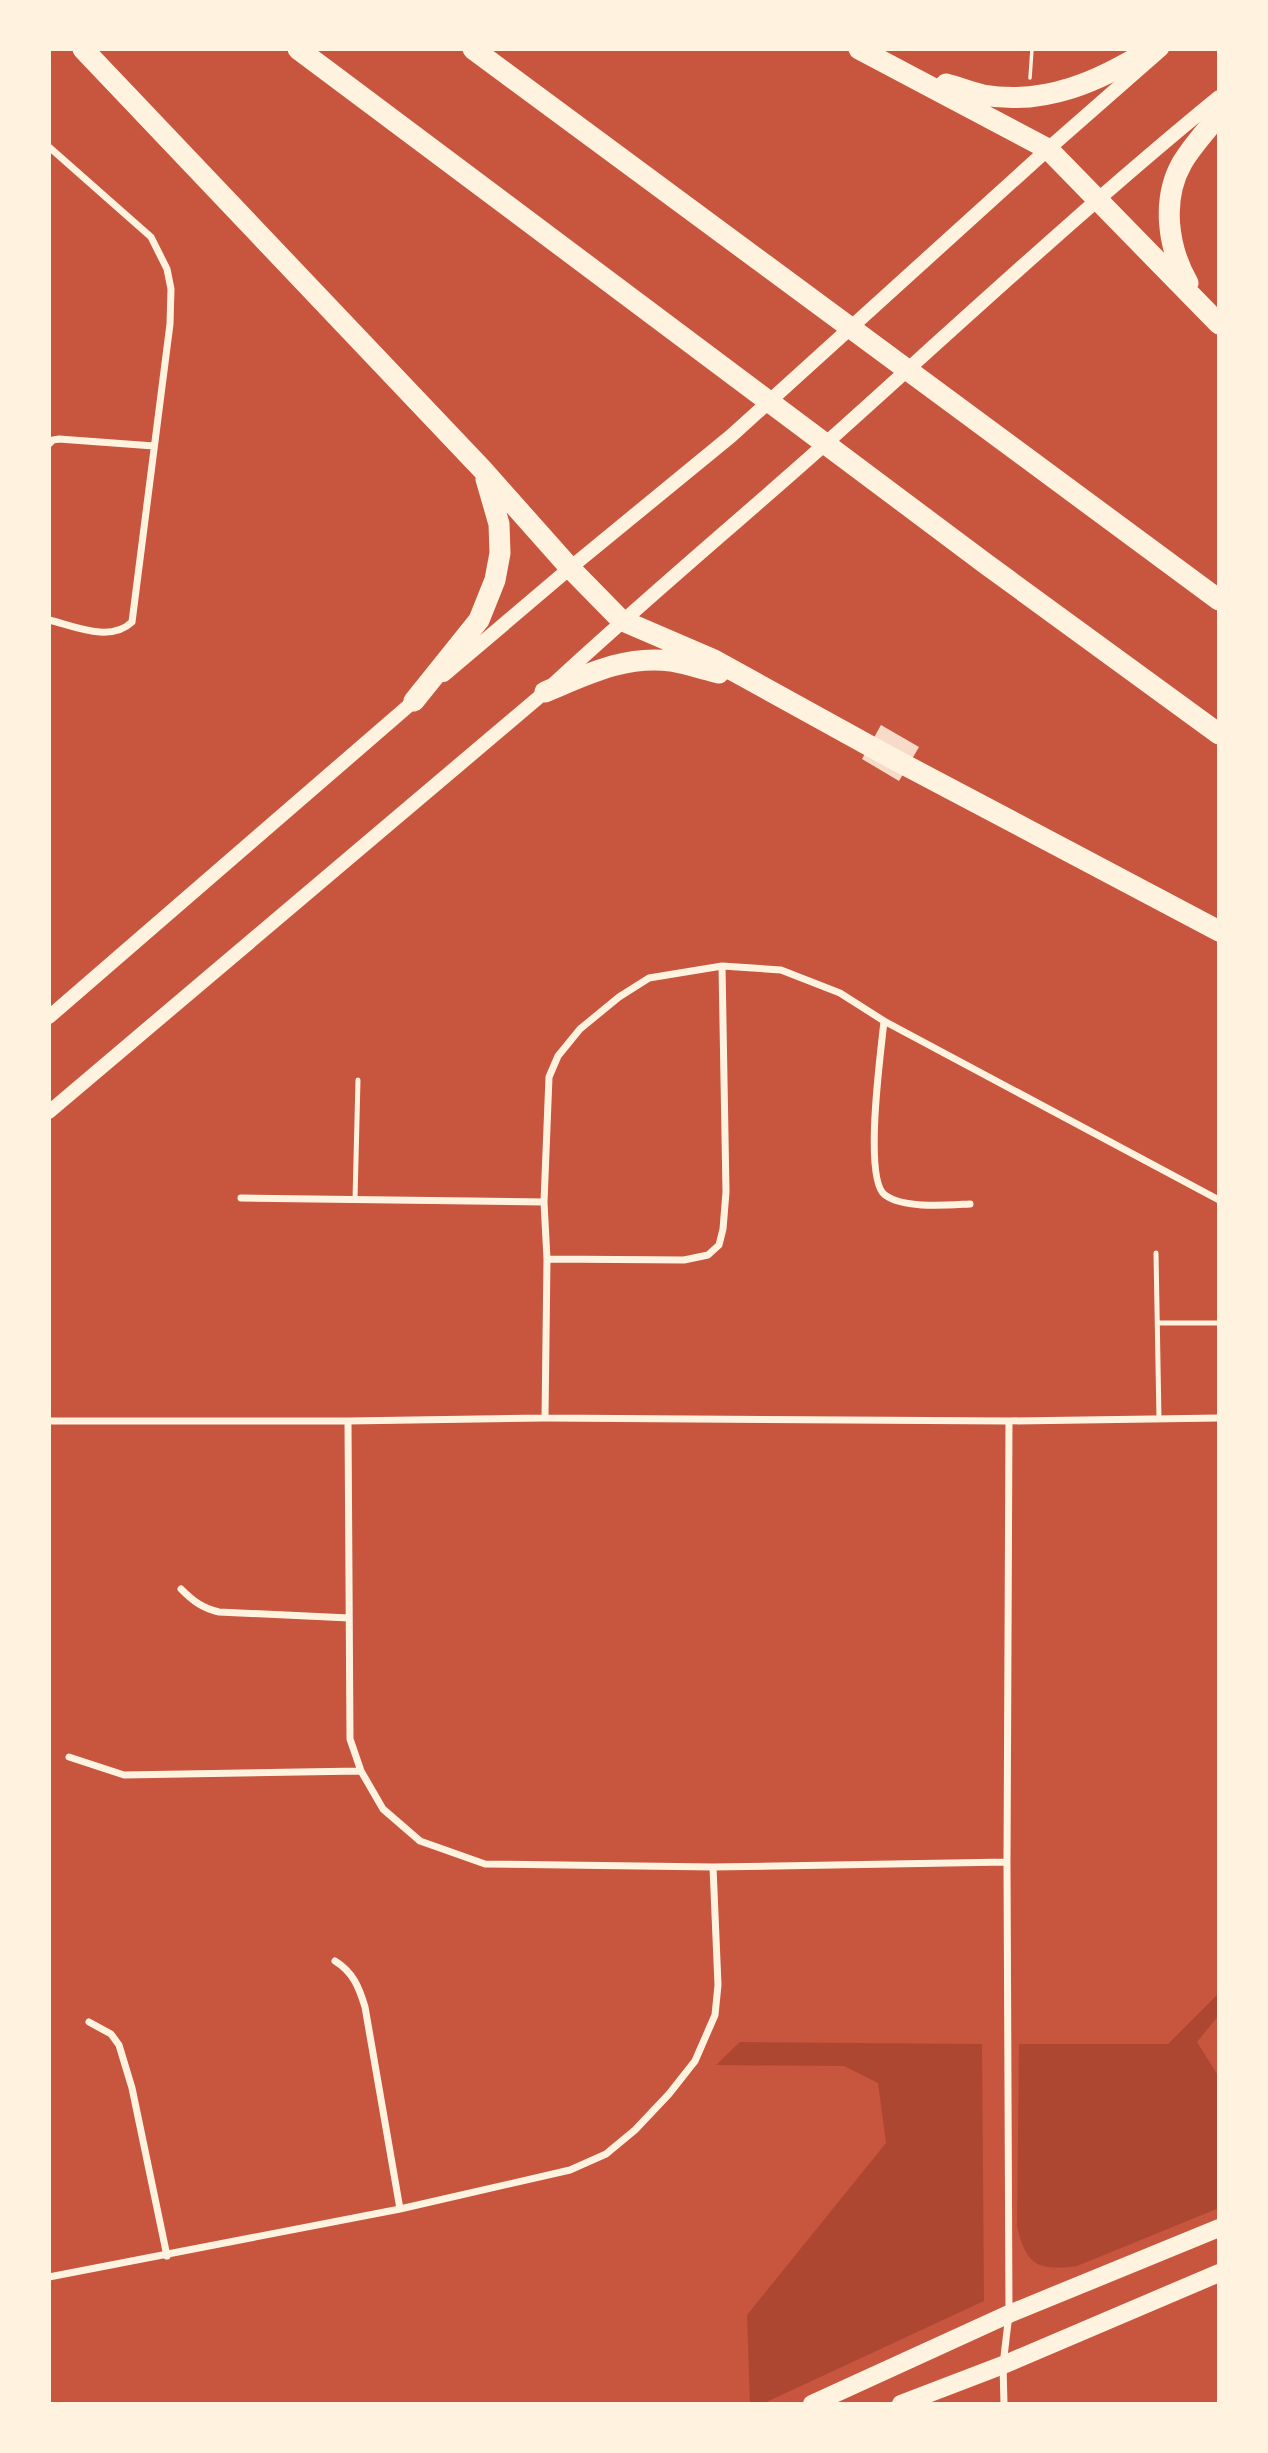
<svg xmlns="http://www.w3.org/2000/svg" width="1268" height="2453" viewBox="0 0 1268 2453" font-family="Merriweather,serif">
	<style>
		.green { fill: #ae4732 }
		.building { fill: #f7dbc8 }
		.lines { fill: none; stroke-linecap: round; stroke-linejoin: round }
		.path { stroke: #fff3e0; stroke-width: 3.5 }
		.service { stroke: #fff3e0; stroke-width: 5 }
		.minor { stroke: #fff3e0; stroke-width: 7 }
		.secondary { stroke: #fff3e0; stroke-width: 14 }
		.primary { stroke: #fff3e0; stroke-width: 18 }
		.motorway { stroke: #fff3e0; stroke-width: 21 }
	</style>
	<rect width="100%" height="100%" fill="#c8553d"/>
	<path class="green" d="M1219,1993V2015L1197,2042L1219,2077V2208L1077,2266C1038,2271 1026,2266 1017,2226L1019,2044H1168Z
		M740,2042L982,2044L984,2301L762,2404H750L747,2315L886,2143L878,2083L844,2066L716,2065Z"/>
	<path class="building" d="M881,725L919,747L899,781L862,759Z"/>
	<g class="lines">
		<path class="path" d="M1030,78L1032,49"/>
		<path class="service" d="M355,1199L358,1080
			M1156,1253L1159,1419
			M1158,1323H1219"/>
		<path class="minor" d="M49,147L151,237L167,269L171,289L170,324L132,622C110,643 74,626 49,620
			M49,444L53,440L59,439L154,446
			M884,1021C881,1051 863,1179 885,1195C904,1209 948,1205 970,1204
			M241,1198L544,1202
			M547,1259L684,1260L708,1255L719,1245L723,1229L726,1192L722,966
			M545,1418L547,1259L544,1202L549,1077L558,1056L580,1029L619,997L649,978L722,966L781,970L840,993L884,1021L1219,1200
			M49,1421H348L545,1418L1009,1421L1219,1418
			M348,1421L350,1739L361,1771L383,1809L420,1841L485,1864L713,1867L1007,1862
			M181,1589C193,1601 202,1608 219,1612L349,1618
			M69,1757L124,1775L361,1771
			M335,1961C353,1972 359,1987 365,2007L400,2209
			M89,2022L111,2034L119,2045L132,2088L167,2256
			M49,2277L400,2209L570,2170L606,2154L635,2130L669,2094L695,2061L715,2015L718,1985L713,1867
			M1004,2404L1003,2365L1009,2314L1007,1862L1009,1421"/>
		<path class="secondary" d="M444,675L570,568L731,436L1048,149L1162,49
			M49,1017L421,695
			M49,1112L545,692C639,604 738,522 834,436C961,322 1087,205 1219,97"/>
		<path class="primary" d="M812,2404L1009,2314L1219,2228
			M901,2404L1003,2365L1219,2273"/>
		<path class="motorway" d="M83,49L482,469L570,568L621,620L714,660L888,756L1219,931
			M298,49L986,564L1219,734
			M473,49L1219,600
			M859,49L1048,149L1219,324
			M946,84C958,87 970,92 983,95C1045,106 1100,81 1151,49
			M1188,283C1168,248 1161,200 1182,163C1192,146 1207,130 1219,115
			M545,692C586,675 624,655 671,661C687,664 703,669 719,673
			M414,701L479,620L495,580L500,553L499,524L486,479"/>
	</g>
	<rect width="1268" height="2453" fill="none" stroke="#fff3e0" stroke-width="102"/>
</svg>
